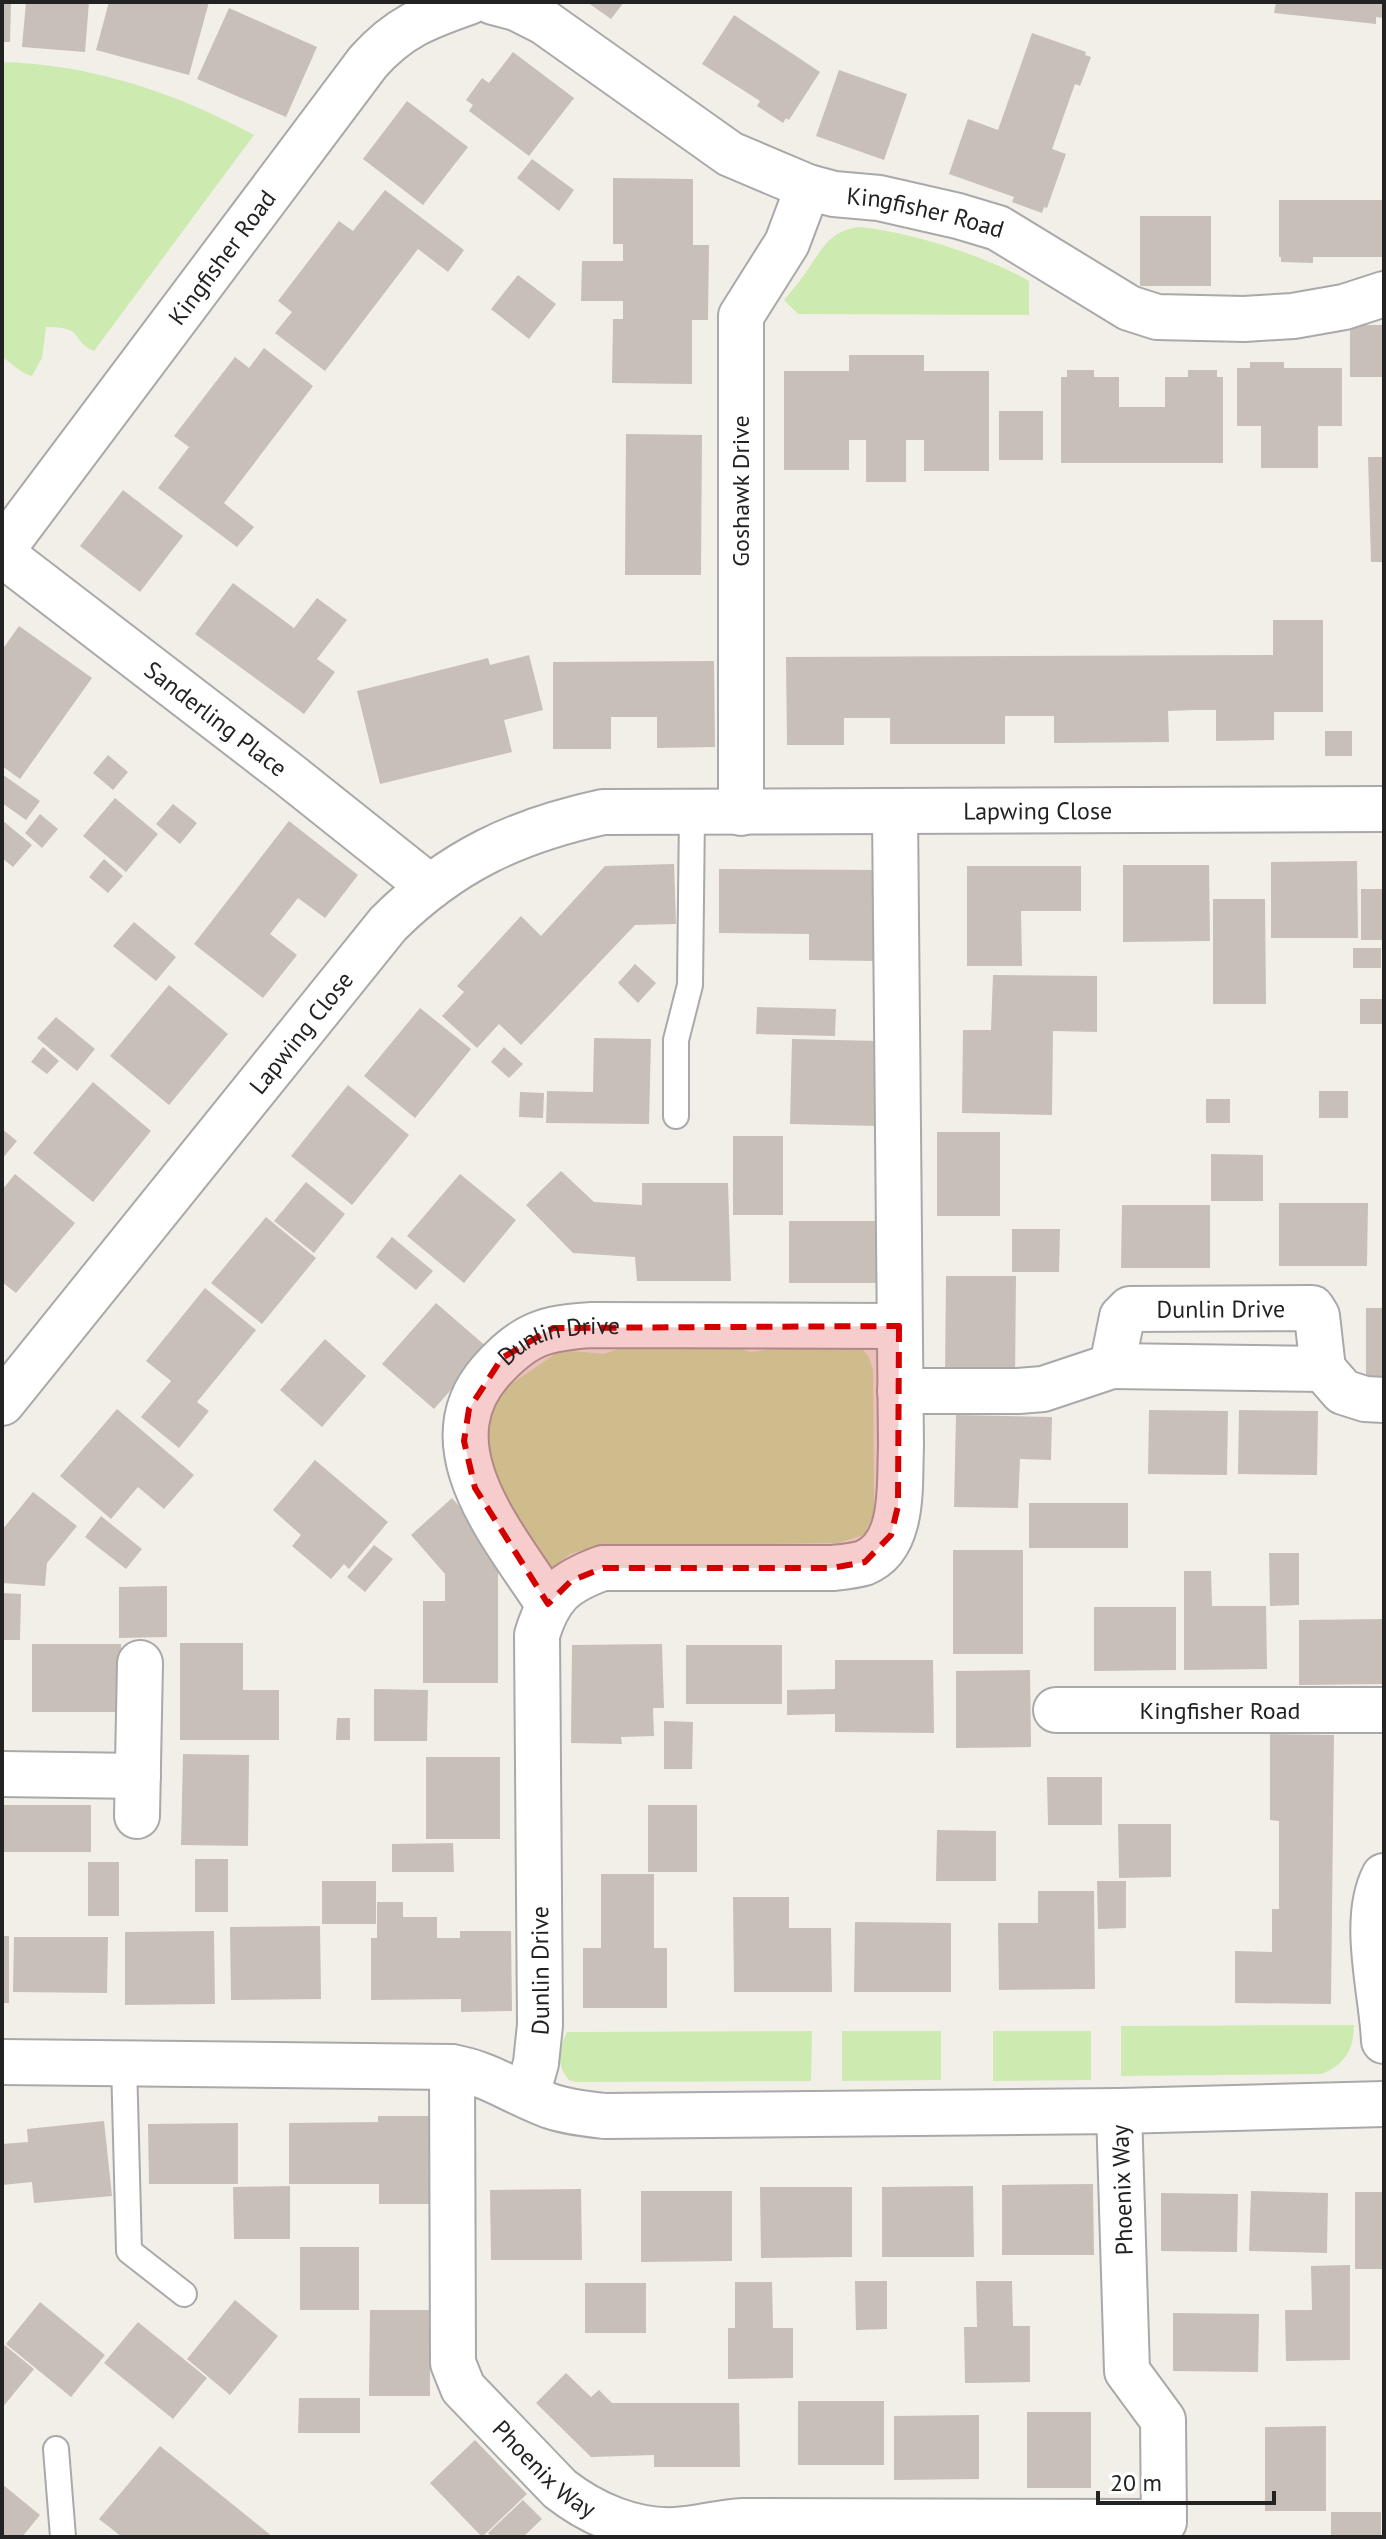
<svg xmlns="http://www.w3.org/2000/svg" width="1386" height="2539" viewBox="0 0 1386 2539" font-family="'PT Sans',sans-serif">
	<style>
		.grass { fill: #cdebb0 }
		.building { fill: #c7bfb8 }
		.lines { fill: none; stroke-linecap: round; stroke-linejoin: round }
		.service-casing { stroke: #a9a9a9; stroke-width: 28 }
		.minor-casing { stroke: #a9a9a9; stroke-width: 48 }
		.service { stroke: #fff; stroke-width: 24 }
		.minor { stroke: #fff; stroke-width: 44 }
		.marked { fill: #d40000; fill-opacity: 0.2; stroke: #d40000; stroke-width: 6; stroke-dasharray: 16 10; stroke-linejoin: round }
		.labels { text-anchor: middle; dominant-baseline: central; stroke-width: 6; stroke-linejoin: round; paint-order: stroke }
		.street-label { font-size: 24px; fill: #222; stroke: #fff }
	</style>
	<rect width="100%" height="100%" fill="#f2efe9"/>
	<path class="grass" d="M2,62C90,64 177,93 254,135L94,351C70,341 86,326 46,327L42,358L32,376C21,374 12,363 2,357Z
		M860,227C910,232 986,256 1029,281V315L798,314L784,300C791,292 798,283 804,275C821,252 828,230 860,227Z
		M797,1339L858,1344L869,1357L873,1370L874,1513L864,1535L838,1543L597,1546L570,1554L550,1570L498,1485L481,1468L482,1417L498,1393L555,1354L572,1351L604,1354L627,1346L710,1340L751,1352L774,1349Z
		M1354,2025C1354,2050 1345,2064 1322,2074L1121,2076V2026Z
		M812,2031L811,2081L576,2082L569,2080C556,2065 558,2050 567,2032Z
		M842,2031H941V2080L842,2081Z
		M993,2031H1091V2080L993,2081Z"/>
	<path class="building" d="M2,2H11L10,42H2Z
		M26,2H89L85,52L22,47Z
		M109,2H209L189,75L96,50Z
		M587,2H624L611,19Z
		M1276,2H1384V18L1376,17V24L1274,13Z
		M229,8L317,47L286,117L197,79Z
		M734,15L820,72L789,120L786,118L783,123L757,106L760,101L702,64Z
		M1032,33L1086,52L1085,55L1091,57L1080,86L1075,84L1052,149L1066,154L1047,208L1044,207L1042,213L1012,202L1014,197L949,174L968,119L998,130Z
		M513,52L574,98L529,156L469,111L473,105L466,100L482,78L489,83Z
		M839,70L907,94L884,160L816,136Z
		M407,101L468,147L423,205L363,159Z
		M532,159L574,190L559,211L517,178Z
		M613,178L693,179V245H709L708,320H692V384L612,383L613,319H623V301H581L582,261H623V244H613Z
		M385,190L464,250L448,272L418,249L325,371L275,333L292,312L278,301L339,221L353,231Z
		M1279,200H1382V257H1313V263L1281,262V257H1279Z
		M1140,216H1211V286H1140Z
		M518,275L556,304L529,339L491,309Z
		M1350,325H1384V377H1350Z
		M264,348L313,386L224,503L254,527L237,547L158,488L189,447L174,436L235,357L249,368Z
		M849,355H924V371H989V471H924V440H906V482H866V440H849V470H784V371H849Z
		M1250,362H1284V368H1342V426H1318V468H1261V426H1237V368H1250Z
		M1067,370H1094V377H1119V407H1165V377H1188V370H1217V377H1223V463H1061V377H1067Z
		M999,411H1043V460H999Z
		M626,434L702,435L701,575H625Z
		M1368,457H1384V562H1371Z
		M123,490L183,536L140,592L80,546Z
		M233,583L294,628L317,598L347,620L317,659L335,672L304,714L195,634Z
		M1273,620H1323V712H1274V740L1216,741V710H1194L1168,711L1169,742L1054,743V716H1005V744H890V718H844V745H787L786,657L1273,655Z
		M19,626L92,678L20,779L2,766V650Z
		M529,655L543,710L504,720L512,752L380,784L357,691L488,658L490,665Z
		M714,661L715,747L657,748V717H611V749H553V662Z
		M1325,731H1352V756H1325Z
		M108,755L128,772L113,790L93,773Z
		M2,774L40,801L26,820L2,803Z
		M115,798L158,834L126,872L83,836Z
		M173,804L197,823L180,844L156,824Z
		M40,814L58,829L42,848L25,833Z
		M2,820L32,845L13,867L2,858Z
		M289,821L358,875L325,918L298,898L270,934L297,955L263,998L194,944Z
		M104,859L123,876L108,893L89,877Z
		M1357,861L1358,938H1271V862Z
		M674,864L676,924L635,925L521,1045L499,1024L477,1048L442,1016L464,992L457,986L521,916L541,936L605,866Z
		M1123,865H1209L1210,941L1123,942Z
		M967,866H1081V911H1021L1022,966H967Z
		M719,869L876,870L875,961L809,960V934L719,933Z
		M1361,889H1384V940H1361Z
		M1213,899H1265L1266,1004H1213Z
		M134,922L176,957L156,981L113,946Z
		M1353,948H1381V968H1353Z
		M635,964L656,983L638,1003L618,983Z
		M993,975L1097,976V1032L1053,1031L1052,1115L962,1113L963,1030H991Z
		M169,985L228,1034L169,1105L110,1056Z
		M1360,999H1384V1024H1360Z
		M757,1007L836,1009L835,1036L756,1034Z
		M420,1008L471,1049L415,1118L364,1076Z
		M56,1017L95,1049L77,1071L37,1038Z
		M594,1038L651,1039L649,1124L546,1123L547,1091L593,1092Z
		M792,1039L879,1041L877,1126L790,1124Z
		M43,1047L59,1061L47,1074L31,1062Z
		M504,1047L523,1064L509,1078L491,1062Z
		M93,1082L151,1131L93,1202L33,1153Z
		M348,1085L409,1135L352,1205L291,1156Z
		M1319,1091H1348V1118H1319Z
		M520,1092L544,1093L543,1118L519,1117Z
		M1206,1099H1230V1123H1206Z
		M2,1129L17,1141L2,1159Z
		M937,1132H1000V1216H937Z
		M733,1136H783V1215H733Z
		M1211,1154L1263,1155V1201H1211Z
		M561,1171L594,1202L642,1205V1183H728L731,1281H637L635,1257L573,1253L526,1205Z
		M15,1174L75,1223L16,1293L2,1282V1190Z
		M460,1174L516,1220L464,1283L407,1236Z
		M306,1182L345,1214L314,1253L274,1221Z
		M1279,1203H1368L1367,1266H1279Z
		M1122,1205H1210V1268H1121Z
		M266,1217L316,1258L262,1324L211,1283Z
		M789,1221H880V1283H789Z
		M1012,1229H1060L1059,1272H1012Z
		M392,1237L433,1271L416,1290L376,1257Z
		M946,1276H1016L1015,1380L945,1379Z
		M205,1288L256,1330L197,1402L209,1411L179,1448L141,1417L171,1381L146,1361Z
		M436,1303L488,1348L434,1409L382,1364Z
		M1366,1308H1384V1386H1366Z
		M325,1339L366,1376L322,1427L280,1390Z
		M117,1409L194,1475L164,1509L138,1487L111,1519L60,1476Z
		M1149,1410L1228,1411L1227,1475L1148,1474Z
		M1239,1410L1318,1411L1317,1475L1238,1474Z
		M956,1415L1052,1417L1051,1460L1020,1459L1018,1508L954,1507Z
		M315,1460L388,1522L349,1569L344,1564L331,1579L292,1546L301,1535L273,1510Z
		M33,1492L77,1526L47,1563L45,1586L2,1583V1530Z
		M452,1498L498,1550V1683H423V1601H445V1574L411,1535Z
		M1029,1503H1128V1548H1029Z
		M101,1516L142,1549L126,1569L85,1537Z
		M374,1545L393,1559L365,1592L347,1577Z
		M953,1550H1023V1654H953Z
		M1269,1553H1299V1605L1270,1606Z
		M1184,1571H1211L1212,1606H1266L1267,1669L1184,1670Z
		M167,1586V1637L119,1638V1587Z
		M2,1593L21,1594L20,1640H2Z
		M1094,1607H1176V1670L1094,1671Z
		M1384,1619V1684L1299,1685V1620Z
		M180,1643H243V1690H279V1740H180Z
		M32,1644H121V1712H32Z
		M662,1644L664,1708H653L654,1736L621,1737L622,1744L571,1743L572,1645Z
		M686,1645H782V1704H686Z
		M835,1660H933L934,1733L835,1732V1714L787,1715V1690L835,1689Z
		M1030,1670L1031,1747L956,1748V1671Z
		M374,1689L428,1690L427,1741H374Z
		M337,1718H350V1740H336Z
		M664,1721L693,1722L692,1769H664Z
		M1270,1734L1334,1735L1331,2004L1235,2003V1951L1272,1952V1909H1279V1821L1270,1820Z
		M183,1754L249,1755L248,1846L181,1845Z
		M426,1757H500V1839H426Z
		M1047,1777H1102V1825H1048Z
		M2,1805H91V1852H2Z
		M648,1805H697V1872H648Z
		M1118,1824H1171V1877L1119,1878Z
		M937,1830L996,1831V1881H936Z
		M453,1843L454,1872H392V1844Z
		M195,1859H228V1912H195Z
		M88,1862H119V1916H88Z
		M601,1874H654V1948H667V2008H583V1948H601Z
		M322,1881H376V1924H322Z
		M1097,1881H1126V1928L1098,1929Z
		M1038,1891H1094L1095,1989L999,1990L998,1923H1038Z
		M733,1897H789V1928H831L832,1992H734Z
		M377,1902H403V1917H437V1938H460V1931H511L512,2011L461,2012V1999L371,2000V1938H377Z
		M855,1922L951,1923V1992H854Z
		M320,1926L321,1999L231,2000L230,1927Z
		M214,1931L215,2004L125,2005V1932Z
		M2,1936H9V2003H2Z
		M14,1937H108L107,1993L13,1992Z
		M378,2116H429L430,2204H379V2184H289V2123L378,2122Z
		M104,2121L112,2196L34,2203L32,2182L2,2185V2144L28,2142L27,2129Z
		M238,2123V2184H149L148,2124Z
		M1093,2184L1094,2255H1002V2185Z
		M290,2186V2239H234L233,2187Z
		M973,2186L974,2257H882V2187Z
		M760,2187H852V2257L761,2258Z
		M581,2189L582,2260H491L490,2190Z
		M641,2191H732V2261L641,2262Z
		M1251,2191L1328,2193L1327,2253L1249,2251Z
		M1355,2192H1384V2269H1355Z
		M1161,2193L1238,2194L1237,2252L1161,2251Z
		M300,2247H359V2310H300Z
		M1350,2265V2360L1286,2361L1285,2310H1312L1311,2266Z
		M855,2281H887V2329L856,2330Z
		M976,2281H1012L1013,2326H1030V2382L965,2383L964,2327H977Z
		M735,2282H772L773,2328H793V2378L728,2379V2328H735Z
		M585,2283H646V2333H585Z
		M235,2300L278,2336L230,2395L187,2359Z
		M40,2302L105,2355L71,2397L6,2344Z
		M370,2310H430V2396H369Z
		M1173,2313L1259,2314L1258,2372L1173,2371Z
		M138,2322L207,2378L173,2419L104,2363Z
		M2,2343L34,2369L2,2408Z
		M566,2373L591,2397L599,2390L612,2403H739L740,2467H654V2455L591,2457L536,2403Z
		M299,2398H360V2433H298Z
		M798,2401H884V2465H798Z
		M1027,2412H1091V2488H1027Z
		M979,2415V2479L894,2480V2416Z
		M1326,2426V2511H1265V2427Z
		M475,2440L527,2494L482,2537L430,2483Z
		M160,2446L221,2495L273,2537H122L99,2519Z
		M2,2484L40,2515L22,2537H2Z
		M523,2500L542,2519L523,2537H492L488,2533Z
		M1331,2512H1381V2537H1331Z"/>
	<g class="lines">
		<g class="service-casing">
			<path id="service" d="M676,1116V1040L690,985L692,812
				M124,2063L129,2251L184,2294
				M56,2449L63,2537"/>
		</g>
		<g class="minor-casing">
			<g id="minor">
				<path id="s1" d="M493,2L516,8L544,22L730,154L808,187L834,194L879,198L958,216L998,228L1129,308L1157,317L1244,319L1293,316L1344,307L1384,294"/>
				<path id="s2" d="M2,550L368,62C399,27 426,17 469,2"/>
				<path id="s3" d="M2,554L287,773L430,887"/>
				<path d="M741,813V316L787,243L808,187"/>
				<path d="M1112,1366L1323,1369"/>
				<path id="s4" d="M900,1391H1018L1043,1389L1112,1366L1122,1317L1130,1309L1312,1308L1317,1316L1323,1369L1343,1392L1365,1399L1384,1400"/>
				<path id="s5" d="M2,1403L388,924C451,861 516,831 603,812L1384,809"/>
				<path id="s6" d="M548,1604C506,1538 424,1447 491,1371C524,1334 544,1328 592,1325L899,1326"/>
				<path id="s7" d="M1056,1710H1384"/>
				<path d="M2,1774L138,1776"/>
				<path d="M137,1816L140,1663"/>
				<path d="M1384,1876C1361,1920 1382,1992 1384,2041"/>
				<path d="M2,2062L452,2067C491,2074 514,2093 550,2106C568,2112 586,2114 605,2116L1119,2111L1384,2104"/>
				<path id="s8" d="M452,2067L453,2363L463,2388L560,2489C592,2514 634,2532 675,2530C698,2529 720,2522 743,2521L1164,2522L1163,2420L1127,2371L1119,2111"/>
				<path id="s9" d="M527,2095L536,2063L540,2025L537,1635C549,1595 564,1582 603,1568H832C842,1567 854,1566 864,1563C906,1546 899,1483 901,1447L895,812"/>
			</g>
		</g>
		<use href="#service" class="service"/>
		<use href="#minor" class="minor"/>
	</g>
	<path class="marked" d="M899,1326L898,1506L891,1535L865,1562L832,1568H603L571,1581L548,1604L475,1488L464,1441L469,1409L502,1358L553,1328Z"/>
	<g class="labels">
		<g class="street-label">
			<text stroke="none"><textPath href="#s1" startOffset="488">Kingfisher Road</textPath></text>
			<text stroke="none"><textPath href="#s2" startOffset="366">Kingfisher Road</textPath></text>
			<text transform="translate(740 491) rotate(-90)">Goshawk Drive</text>
			<text stroke="none"><textPath href="#s3" startOffset="270">Sanderling Place</textPath></text>
			<text stroke="none"><textPath href="#s5" startOffset="1296">Lapwing Close</textPath></text>
			<text stroke="none"><textPath href="#s5" startOffset="476">Lapwing Close</textPath></text>
			<text stroke="none"><textPath href="#s4" startOffset="368">Dunlin Drive</textPath></text>
			<text stroke="none"><textPath href="#s6" startOffset="340">Dunlin Drive</textPath></text>
			<text stroke="none"><textPath href="#s7" startOffset="164">Kingfisher Road</textPath></text>
			<text stroke="none"><textPath href="#s9" startOffset="126">Dunlin Drive</textPath></text>
			<text transform="translate(1122 2190) rotate(-92)">Phoenix Way</text>
			<text stroke="none"><textPath href="#s8" startOffset="438">Phoenix Way</textPath></text>
		</g>
	</g>
	<rect width="1386" height="2539" fill="none" stroke="#222222" stroke-width="8"/>
	<path d="M1098 2491v12h176v-12" fill="none" stroke="#222222" stroke-width="4"/>
	<text x="1110" y="2491" font-size="24" fill="#222222" stroke="#ffffff" stroke-width="6" paint-order="stroke">20 m</text>
</svg>
